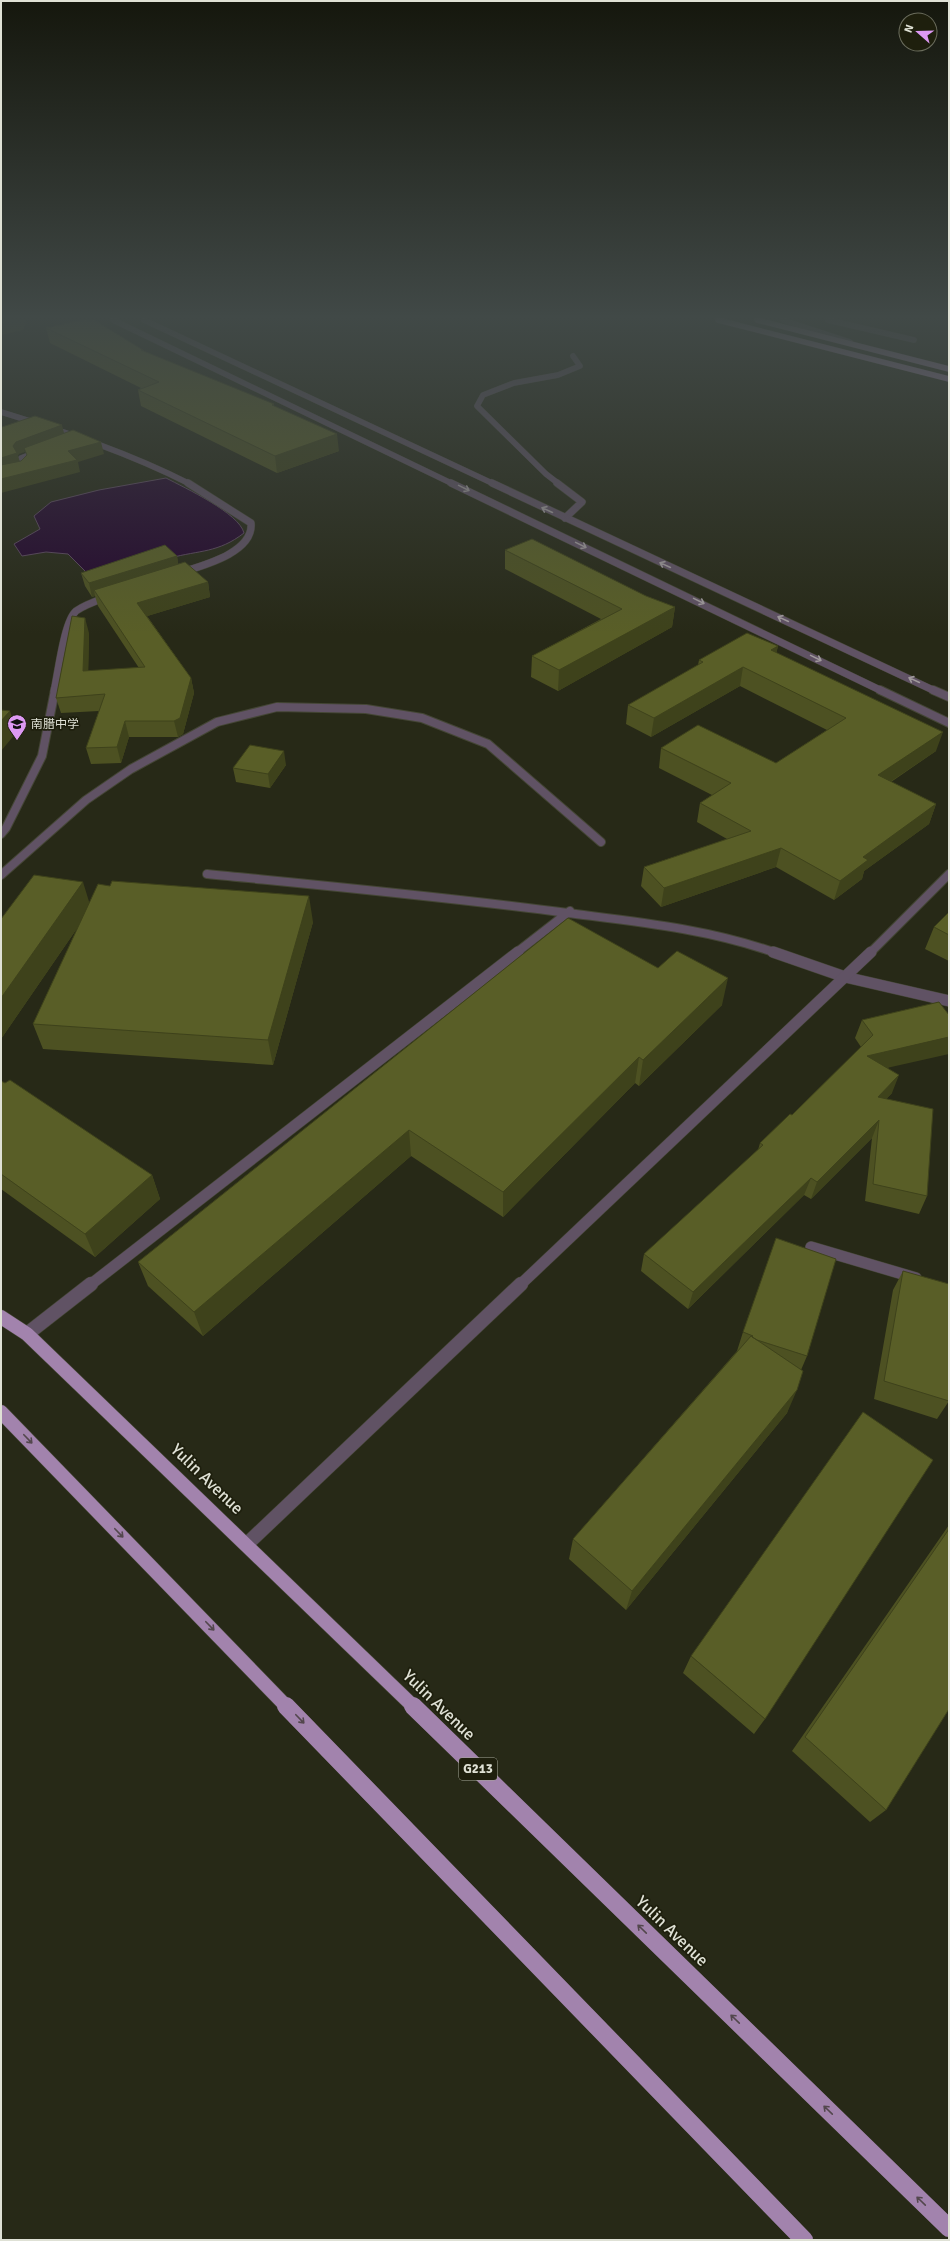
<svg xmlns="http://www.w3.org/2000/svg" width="950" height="2241" viewBox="0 0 950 2241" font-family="Signika,'Noto Sans SC',sans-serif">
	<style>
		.water { fill: #24072d; stroke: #5c485f }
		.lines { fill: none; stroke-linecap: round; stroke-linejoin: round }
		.service-far1-casing { stroke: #444635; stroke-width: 6 }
		.service-casing { stroke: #444635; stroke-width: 8 }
		.minor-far4-casing { stroke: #444635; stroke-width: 6 }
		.minor-far3-casing { stroke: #444635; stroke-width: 8 }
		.minor-far2-casing { stroke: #444635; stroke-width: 10 }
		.minor-far1-casing { stroke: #444635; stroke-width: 12 }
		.minor-casing { stroke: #444635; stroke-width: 15 }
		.tertiary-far4-casing { stroke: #444635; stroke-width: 6 }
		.tertiary-far3-casing { stroke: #444635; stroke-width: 8 }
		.tertiary-far2-casing { stroke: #444635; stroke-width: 10 }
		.tertiary-far1-casing { stroke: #444635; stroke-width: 12 }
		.tertiary-casing { stroke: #444635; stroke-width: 15 }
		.trunk-far2-casing { stroke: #444635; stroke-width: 6 }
		.trunk-far1-casing { stroke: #444635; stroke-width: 15 }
		.trunk-casing { stroke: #444635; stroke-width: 18 }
		.service-far1 { stroke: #605264; stroke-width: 5.5 }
		.service { stroke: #605264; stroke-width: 7 }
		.minor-far4 { stroke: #605264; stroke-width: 5.5 }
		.minor-far3 { stroke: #605264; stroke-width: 7 }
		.minor-far2 { stroke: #605264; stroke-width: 8 }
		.minor-far1 { stroke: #605264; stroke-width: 11 }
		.minor { stroke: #605264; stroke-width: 14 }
		.tertiary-far4 { stroke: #605264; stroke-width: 5.5 }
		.tertiary-far3 { stroke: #605264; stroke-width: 7 }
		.tertiary-far2 { stroke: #605264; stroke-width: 8 }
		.tertiary-far1 { stroke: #605264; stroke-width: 11 }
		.tertiary { stroke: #605264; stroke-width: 14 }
		.trunk-far2 { stroke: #a283ad; stroke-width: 5.5 }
		.trunk-far1 { stroke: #a283ad; stroke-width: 14 }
		.trunk { stroke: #a283ad; stroke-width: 18 }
		.wall { fill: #4d5122 }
		.shaded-wall { fill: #3e421b }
		.building { fill: #595e27; stroke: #3e421b }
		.oneway { stroke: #a09a9c }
		.oneway2 { stroke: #53474d }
		.labels { text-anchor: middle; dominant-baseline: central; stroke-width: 3.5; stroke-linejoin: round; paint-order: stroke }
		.far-poi-label { font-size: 12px; fill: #dfe1d5; stroke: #1e1f0d; text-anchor: start }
		.shield { fill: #1e1f0d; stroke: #a5a799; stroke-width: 1 }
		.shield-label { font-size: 13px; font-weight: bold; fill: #dfe1d5 }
		.near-street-label { font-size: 17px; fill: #dfe1d5; stroke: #1e1f0d }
	</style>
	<rect width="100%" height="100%" fill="#272917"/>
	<path class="water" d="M166,478C185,488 239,513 244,533C218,553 200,550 170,558C144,564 118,572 93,579L68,554L46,552L22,556L14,544L40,529L34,516L51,502L99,490Z"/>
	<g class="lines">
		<g class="service-far1-casing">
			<path id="service-far1" d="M783,320L850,342
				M559,484L546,474L477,406L483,395L514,383L558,375L580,366L573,356"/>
		</g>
		<g class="service-casing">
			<path id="service" d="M557,483L582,502L565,518"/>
		</g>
		<g class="minor-far4-casing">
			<path id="minor-far4" d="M828,320L914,340
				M1,412C66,432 129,453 190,484
				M1,475L23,469L26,466L21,458L39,451"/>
		</g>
		<g class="minor-far3-casing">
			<path id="minor-far3" d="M179,573C201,566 254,553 251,523L188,483
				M54,691C58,674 64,621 76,611C86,604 99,600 110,596"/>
		</g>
		<g class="minor-far2-casing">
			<path id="minor-far2" d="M1,834L6,828L42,756L55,690
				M207,874C328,886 448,897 568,913C638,922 709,929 776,953
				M1,875L86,800L131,769L217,722L277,707L366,709L422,718L488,744L601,842
				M516,953L570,911"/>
		</g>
		<g class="minor-far1-casing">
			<path id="minor-far1" d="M773,952L845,977L949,1001
				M811,1247L916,1278
				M90,1285L518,952"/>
		</g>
		<g class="minor-casing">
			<path id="minor" d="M27,1334L91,1284"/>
		</g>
		<g class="tertiary-far4-casing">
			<path id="tertiary-far4" d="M113,320L453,484
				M144,320L494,484"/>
		</g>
		<g class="tertiary-far3-casing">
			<path id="tertiary-far3" d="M451,483L882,691
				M492,483L935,691"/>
		</g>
		<g class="tertiary-far2-casing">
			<path id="tertiary-far2" d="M880,690L949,723
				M933,690L949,697
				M870,953L949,874"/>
		</g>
		<g class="tertiary-far1-casing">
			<path id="tertiary-far1" d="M520,1285L871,952"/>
		</g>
		<g class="tertiary-casing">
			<path id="tertiary" d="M247,1544L521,1284"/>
		</g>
		<g class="trunk-far2-casing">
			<path id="trunk-far2" d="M718,320L949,379
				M757,320L949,369"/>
		</g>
		<g class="trunk-far1-casing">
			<path id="trunk-far1" d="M1,1317L27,1334L414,1707
				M1,1412L287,1707"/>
		</g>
		<g class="trunk-casing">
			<path id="trunk" d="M286,1706L804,2240
				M413,1706L949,2228"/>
		</g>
		<use href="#service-far1" class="service-far1"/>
		<use href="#service" class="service"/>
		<use href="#minor-far4" class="minor-far4"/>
		<use href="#minor-far3" class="minor-far3"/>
		<use href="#minor-far2" class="minor-far2"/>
		<use href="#minor-far1" class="minor-far1"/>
		<use href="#minor" class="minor"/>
		<use href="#tertiary-far4" class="tertiary-far4"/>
		<use href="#tertiary-far3" class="tertiary-far3"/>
		<use href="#tertiary-far2" class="tertiary-far2"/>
		<use href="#tertiary-far1" class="tertiary-far1"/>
		<use href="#tertiary" class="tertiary"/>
		<use href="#trunk-far2" class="trunk-far2"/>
		<use href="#trunk-far1" class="trunk-far1"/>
		<use href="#trunk" class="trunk"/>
	</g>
	<path class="wall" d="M46,328L143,350L144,351L274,406L339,451L277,473L141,406L138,390L141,388L50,343Z
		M505,550L646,596L675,607L672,627L558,691L531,677L532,656L601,619L505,569Z
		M177,556L178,564L208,582L210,597L147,616L191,678L194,693L183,734L178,737H129L121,763L91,764L86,748L99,711L61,713L56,698L89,633L88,671L139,668L98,606L95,596L92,597L85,586L81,573Z
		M778,646L776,653L936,751L891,782L936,804L929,824L864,871L862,879L834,900L776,867L661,907L641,886L644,867L727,839L697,822L700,803L712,795L659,768L661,748L776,763L827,730L740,686L651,737L626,724L628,705L698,665L699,660Z
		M286,765L270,788L236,782L233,768Z
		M90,903L313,922L273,1065L43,1049L33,1024L78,927L1,1039V919Z
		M949,912V961L925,949L934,927Z
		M568,918L722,1005L639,1086L635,1083L503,1217L411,1156L203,1336L148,1286L138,1262Z
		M939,1002L888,1068L892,1093L886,1099L927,1196L919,1214L865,1201L872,1138L811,1199L804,1195L688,1309L641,1271L644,1254L758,1150L760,1143L792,1115L861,1047L855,1038L862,1020Z
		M1,1081L152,1175L160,1199L95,1257L1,1189Z
		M903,1271L949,1401L937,1419L874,1399L893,1290Z
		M743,1332L807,1356L801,1370L787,1413L626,1610L569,1559L573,1539L737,1351Z
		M949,1525V1709L886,1810L870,1822L792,1751Z
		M691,1656L765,1719L754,1734L683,1673Z"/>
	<path class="shaded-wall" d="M15,320H27L23,330L1,335V324Z
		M62,425L65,437L24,448L25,452L19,454L18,456L21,465L1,471V458L13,446L16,442Z
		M337,434L339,451L277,473L275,456Z
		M101,442L104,454L78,462L80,472L1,493V479L68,451Z
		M177,556L179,569L94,590L95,596L92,597L89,583Z
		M208,582L210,597L141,618L137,603Z
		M675,607L672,627L558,691L559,670Z
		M85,618L89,633L88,687L83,671Z
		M778,646L774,665L771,650Z
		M743,667L740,686L651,737L654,718Z
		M191,678L194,693L183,734L178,737L174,721Z
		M10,711L17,732L1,751V721Z
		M125,721L129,737L121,763L117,747Z
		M943,732L936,751L872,794L878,775Z
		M284,751L286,765L270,788L268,774Z
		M936,804L929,824L864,871L862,879L834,900L840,881L863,857Z
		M781,848L776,867L661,907L664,888Z
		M83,882L91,908L1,1039V998Z
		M309,896L313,922L273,1065L268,1040Z
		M728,978L722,1005L639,1086L643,1060Z
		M949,1037V1054L860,1074L867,1056Z
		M639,1057L635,1083L503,1217V1192Z
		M899,1075L892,1093L871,1115L878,1097Z
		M879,1120L872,1138L811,1199L817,1182Z
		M409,1130L411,1156L203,1336L194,1312Z
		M152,1175L160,1199L95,1257L85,1234Z
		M811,1178L804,1195L688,1309L693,1292Z
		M797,1390L787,1413L626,1610L632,1591Z"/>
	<path class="building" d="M1,320H15L1,324Z
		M82,320H94L143,350H141L274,404L272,405L337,434L275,456L138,390L159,382L46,328Z
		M35,416L62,425L16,442L13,446L17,453L1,458V426L2,427Z
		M73,430L101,442L68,451L77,460L1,479V465L21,461L27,455L24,448Z
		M532,539L646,596L675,607L559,670L532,656L622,609L505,550Z
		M165,545L177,556L89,583L81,573Z
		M185,562L208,582L137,603L191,678L180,718L174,721H125L117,747L86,748L105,694L56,698L72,616L85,618L83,671L145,667L94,590Z
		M747,633L778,646L771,650L943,732L878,775L936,804L863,857L868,860L840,881L781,848L664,888L644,867L751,831L700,803L731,783L661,748L698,725L776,763L846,718L743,667L654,718L628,705L703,662L699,660Z
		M1,710L10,711L1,721Z
		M250,745L284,751L268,774L233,768Z
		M34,875L83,882L1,998V919Z
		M112,881L309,896L268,1040L33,1024L98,884L110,886Z
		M949,912V935L934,927Z
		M568,918L658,968L677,951L728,978L643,1060L639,1057L503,1192L409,1130L194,1312L138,1262Z
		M939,1002L949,1015V1037L867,1056L899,1075L878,1097L933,1109L927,1196L873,1184L879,1120L817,1182L811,1178L693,1292L644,1254L763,1145L760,1143L790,1114L792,1115L873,1035L862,1020Z
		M10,1080L152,1175L85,1234L1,1174V1081L5,1083Z
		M776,1238L836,1259L807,1356L757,1340L752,1337L753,1336L743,1332Z
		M903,1271L949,1284V1401L884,1381Z
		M751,1336L803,1371L797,1390L632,1591L573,1539Z
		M863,1412L933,1460L765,1719L691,1656Z
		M949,1529V1709L886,1810L805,1737Z"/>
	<defs><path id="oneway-shaft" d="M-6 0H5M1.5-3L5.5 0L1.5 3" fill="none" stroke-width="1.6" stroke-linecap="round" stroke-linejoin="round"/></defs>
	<g class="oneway">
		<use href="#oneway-shaft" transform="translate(464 488) rotate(26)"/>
		<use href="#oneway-shaft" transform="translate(547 510) rotate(-155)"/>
		<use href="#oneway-shaft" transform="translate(581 545) rotate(26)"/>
		<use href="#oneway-shaft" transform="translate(665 565) rotate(-155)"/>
		<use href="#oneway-shaft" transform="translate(699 601) rotate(26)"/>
		<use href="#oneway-shaft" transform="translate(783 619) rotate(-155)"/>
		<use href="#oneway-shaft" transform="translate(816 658) rotate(26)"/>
		<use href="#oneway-shaft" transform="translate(914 680) rotate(-155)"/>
	</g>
	<g class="oneway2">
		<use href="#oneway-shaft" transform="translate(28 1439) rotate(46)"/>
		<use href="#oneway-shaft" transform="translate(119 1533) rotate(46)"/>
		<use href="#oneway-shaft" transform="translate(210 1626) rotate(46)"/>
		<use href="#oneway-shaft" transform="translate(300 1719) rotate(46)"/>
		<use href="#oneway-shaft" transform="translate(642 1929) rotate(-136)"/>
		<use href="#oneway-shaft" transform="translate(735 2019) rotate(-136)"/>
		<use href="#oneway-shaft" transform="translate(828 2110) rotate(-136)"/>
		<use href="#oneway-shaft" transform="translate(921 2201) rotate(-136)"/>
	</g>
	<linearGradient id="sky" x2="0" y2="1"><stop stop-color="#15170d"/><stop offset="0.5" stop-color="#414947"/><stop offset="1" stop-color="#414947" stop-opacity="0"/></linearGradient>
	<rect width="950" height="634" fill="url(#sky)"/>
	<defs>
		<g id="school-pin" transform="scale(1)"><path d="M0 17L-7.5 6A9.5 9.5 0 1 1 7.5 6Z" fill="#dd99f3" stroke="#1e1f0d"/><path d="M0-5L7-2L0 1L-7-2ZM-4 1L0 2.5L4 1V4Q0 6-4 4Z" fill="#111"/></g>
	</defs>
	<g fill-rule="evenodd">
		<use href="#school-pin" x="17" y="724"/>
	</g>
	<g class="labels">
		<g class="far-poi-label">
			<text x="31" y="724">南腊中学</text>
		</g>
		<rect class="shield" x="459" y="1758" width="38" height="22" rx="3"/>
		<g class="shield-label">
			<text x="478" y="1769">G213</text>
		</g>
		<g class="near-street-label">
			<text transform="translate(207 1479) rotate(44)">Yulin Avenue</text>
			<text transform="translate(439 1705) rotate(44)">Yulin Avenue</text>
			<text transform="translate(672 1931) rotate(44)">Yulin Avenue</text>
		</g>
	</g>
	<rect width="950" height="2241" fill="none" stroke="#dfe1d5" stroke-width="4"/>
	<g transform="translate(918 32) rotate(290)"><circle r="19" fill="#1e1f0d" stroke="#6b6d5d"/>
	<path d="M0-3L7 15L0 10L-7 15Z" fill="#dd99f3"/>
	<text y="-6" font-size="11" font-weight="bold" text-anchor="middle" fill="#dfe1d5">N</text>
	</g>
</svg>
